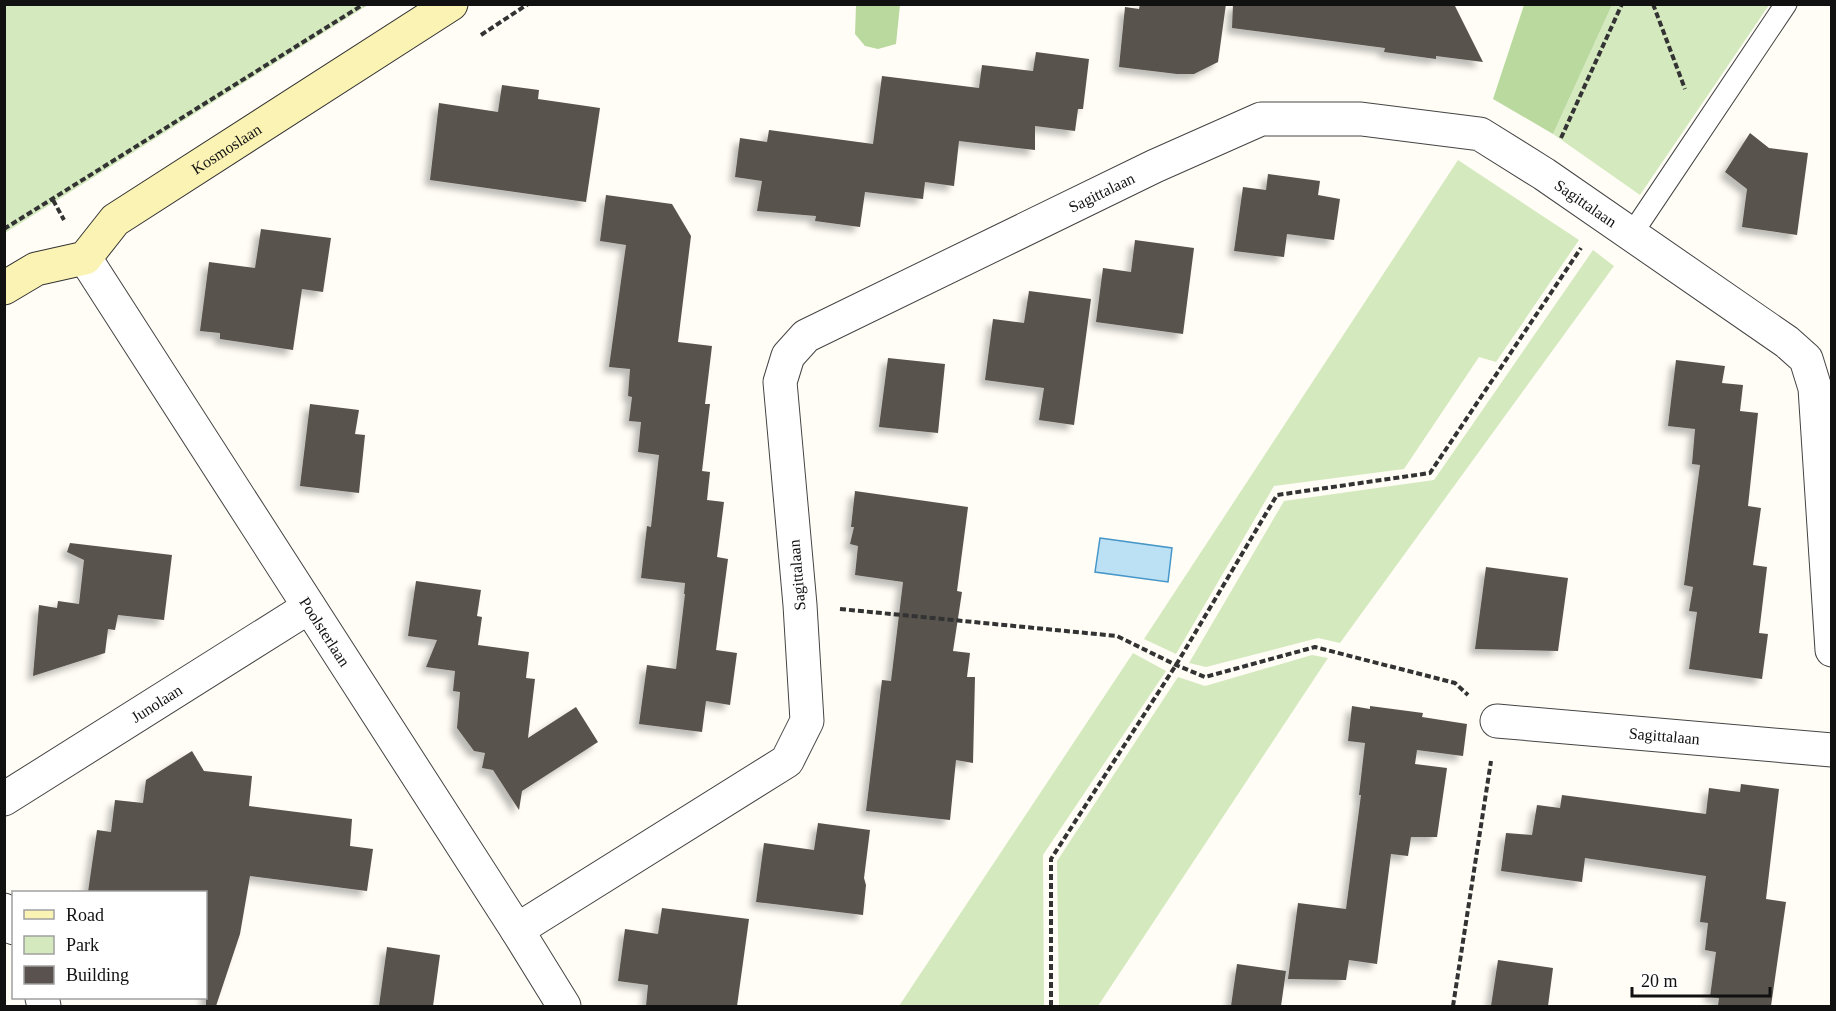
<svg xmlns="http://www.w3.org/2000/svg" width="1836" height="1011" viewBox="0 0 1836 1011" font-family="Georgia,serif">
	<style>
		.green { fill: #d5e9bf }
		.forest { fill: #bad99f }
		.water { fill: #bce0f4; stroke: #4696c8; stroke-width: 1.5 }
		.building { fill: #59524e; filter: url(#shadow) }
		.lines { fill: none; stroke-linecap: round; stroke-linejoin: round }
		.lane-casing { stroke: #444; stroke-width: 23 }
		.street-casing { stroke: #444; stroke-width: 35 }
		.secondary-casing { stroke: #333; stroke-width: 35 }
		.path { stroke: #333; stroke-width: 4; stroke-dasharray: 6 3; stroke-linecap: butt }
		.lane { stroke: #fff; stroke-width: 21 }
		.street { stroke: #fff; stroke-width: 33 }
		.secondary { stroke: #fbf3b4; stroke-width: 33 }
		.labels { text-anchor: middle; dominant-baseline: central; stroke-width: 6; stroke-linejoin: round; paint-order: stroke }
		.street-label { font-size: 16px; fill: #111; stroke: #fff }
	</style>
	<defs>
		<filter id="shadow"><feDropShadow dx="-5.5" dy="5.5" stdDeviation="3" flood-color="#0004"/></filter>
	</defs>
	<rect width="100%" height="100%" fill="#fffdf5"/>
	<path class="green" d="M5,4H368V5L5,233Z
		M1612,5H1769L1640,195L1553,134Z
		M1458,160L1579,240L1496,362L1479,357L1404,469L1274,486L1176,654L1144,639Z
		M1593,250L1614,266L1340,643L1318,638L1206,667L1189,663L1284,501L1434,480Z
		M1133,653L1166,671L1043,855L1044,1006H899Z
		M1312,655L1328,658L1098,1006H1059L1057,861L1178,677L1205,686Z"/>
	<path class="forest" d="M856,5H900L896,44L878,49L865,46L855,34Z
		M1524,5H1612L1553,134L1493,99Z"/>
	<path class="water" d="M1100,538L1172,548L1168,582L1095,572Z"/>
	<path class="building" d="M1140,4H1226L1218,62L1194,74H1177L1119,67L1125,7L1139,9Z
		M1233,4H1454L1483,62L1436,56V59L1384,52L1385,48L1232,28Z
		M1036,52L1089,59L1083,109H1078L1075,131L1035,126V150L959,141L954,186L925,182L923,199L865,192L860,227L815,221L816,216L757,211L762,181L735,177L740,138L767,142L769,130L873,144L882,76L979,88L982,65L1033,71Z
		M502,85L539,90L538,99L600,108L586,202L430,180L439,103L498,112Z
		M1750,133L1769,148L1808,153L1797,235L1742,227L1747,189L1725,172Z
		M1268,174L1320,181L1318,195L1340,199L1334,240L1287,234L1284,257L1234,251L1243,187L1266,190Z
		M606,195L672,204L691,236L678,342L712,346L705,404H710L702,471L710,472L707,500L724,502L717,557L728,559L716,650L737,653L730,705L706,701L702,732L639,724L647,665L676,669L685,594H684L685,583L641,578L647,526L651,527L659,455L638,452L641,422L629,421L632,397L628,396L630,369L609,367L626,245L600,241Z
		M261,229L331,238L323,292L302,289L293,350L220,339V333L200,331L209,262L255,268Z
		M1135,240L1194,248L1183,334L1096,322L1103,268L1131,272Z
		M1029,291L1091,299L1074,425L1039,420L1044,388L985,380L993,319L1024,323Z
		M888,358L945,364L938,433L879,427Z
		M1676,360L1725,366L1722,383L1743,385L1740,411L1758,413L1748,506L1761,508L1753,565L1767,567L1759,633L1768,634L1762,679L1689,669L1697,612L1689,611L1693,587L1684,585L1700,465L1692,464L1695,429L1668,426Z
		M310,404L359,410L355,434L365,435L359,493L300,486Z
		M855,491L968,507L957,591L962,592L953,651L970,653L967,677H975L973,763L956,760L950,820L866,811L882,680L891,681L903,582L855,575L858,546L850,544L854,527H851Z
		M70,543L172,555L164,620L118,615L115,630L108,629L105,653L33,676L39,605L57,608L58,601L79,604L84,560L67,552Z
		M1486,567L1568,578L1558,651L1475,649Z
		M416,581L481,590L477,616L482,617L478,645L529,652L526,678L535,679L528,738L576,707L598,742L522,791L519,810L493,770L482,768L485,753L474,751L457,728L460,692L453,691L455,671L426,667L437,640L408,636Z
		M1352,706L1370,709V706L1423,713L1422,717L1467,724L1463,756L1417,750L1415,764L1447,768L1437,837H1411L1408,856L1391,854L1377,964L1349,960L1346,980L1288,979L1298,903L1346,909L1361,795H1359L1365,743L1348,741Z
		M192,751L204,771L252,776L249,806L352,819L350,846L373,849L367,891L250,876L240,934L216,1006H206V892H88L97,830L111,832L115,800L143,803L146,780Z
		M1741,784L1779,789L1766,899L1786,902L1771,1006H1718L1719,998L1710,997L1716,952L1705,950L1708,923L1700,922L1706,876L1585,858L1582,882L1501,871L1506,833L1532,835L1537,805L1560,808L1562,795L1706,814L1709,788L1740,792Z
		M818,823L870,830L864,878L866,885L863,915L756,902L764,843L814,850Z
		M662,908L749,919L737,1006H646L648,985L618,981L625,929L658,934Z
		M387,947L440,955L433,1006H379Z
		M1498,960L1553,968L1548,1006H1491Z
		M1237,964L1286,971L1281,1006H1231Z"/>
	<g class="lines">
		<g class="lane-casing">
			<path id="lane" d="M1631,235L1786,4"/>
		</g>
		<g class="street-casing">
			<g id="street">
				<path id="s1" d="M85,258L517,930L564,1006"/>
				<path id="s2" d="M1497,721L1832,750"/>
				<path id="s3" d="M4,799L309,607"/>
				<path d="M4,910L14,928"/>
				<path id="s4" d="M517,930L787,761L807,721L800,605L780,382L788,356L806,336L1155,166L1261,119H1361L1480,134L1544,174L1787,342L1806,359L1815,388L1832,650"/>
				<path d="M42,998L44,1006"/>
			</g>
		</g>
		<g class="secondary-casing">
			<g id="secondary">
				<path id="s5" d="M4,288L36,269L85,258L115,220L451,4"/>
			</g>
		</g>
		<path class="path" d="M1653,4L1685,89
			M481,35L528,4
			M1561,138L1622,4
			M53,200L64,220
			M4,229L364,4
			M840,609L1117,636L1176,665L1205,677L1315,647L1455,683L1468,695
			M1051,1006V859L1176,665L1277,495L1430,473L1581,248
			M1453,1006L1491,761"/>
		<use href="#lane" class="lane"/>
		<use href="#street" class="street"/>
		<use href="#secondary" class="secondary"/>
	</g>
	<g class="labels">
		<g class="street-label">
			<text stroke="none"><textPath href="#s5" startOffset="268">Kosmoslaan</textPath></text>
			<text stroke="none"><textPath href="#s4" startOffset="1086">Sagittalaan</textPath></text>
			<text stroke="none"><textPath href="#s4" startOffset="1608">Sagittalaan</textPath></text>
			<text transform="translate(797 575) rotate(-95)">Sagittalaan</text>
			<text stroke="none"><textPath href="#s1" startOffset="444">Poolsterlaan</textPath></text>
			<text stroke="none"><textPath href="#s3" startOffset="180">Junolaan</textPath></text>
			<text stroke="none"><textPath href="#s2" startOffset="168">Sagittalaan</textPath></text>
		</g>
	</g>
	<rect width="1836" height="1011" fill="none" stroke="#111111" stroke-width="12"/>
	<rect x="12" y="891" width="195" height="108" fill="#ffffff" stroke="#a0a0a0" stroke-width="1.5"/>
	<rect x="24" y="910" width="30" height="9" fill="#fbf3b4" stroke="#a0a0a0" stroke-width="1.5"/>
	<text x="66" y="921" font-size="18" fill="#111111">Road</text>
	<rect x="24" y="936" width="30" height="18" fill="#d5e9bf" stroke="#a0a0a0" stroke-width="1.5"/>
	<text x="66" y="951" font-size="18" fill="#111111">Park</text>
	<rect x="24" y="966" width="30" height="18" fill="#59524e" stroke="#a0a0a0" stroke-width="1.5"/>
	<text x="66" y="981" font-size="18" fill="#111111">Building</text>
	<path d="M1632 987v9h138v-9" fill="none" stroke="#111111" stroke-width="3"/>
	<text x="1641" y="987" font-size="18" fill="#111111" stroke="#ffffff" stroke-width="4.5" paint-order="stroke">20 m</text>
</svg>
